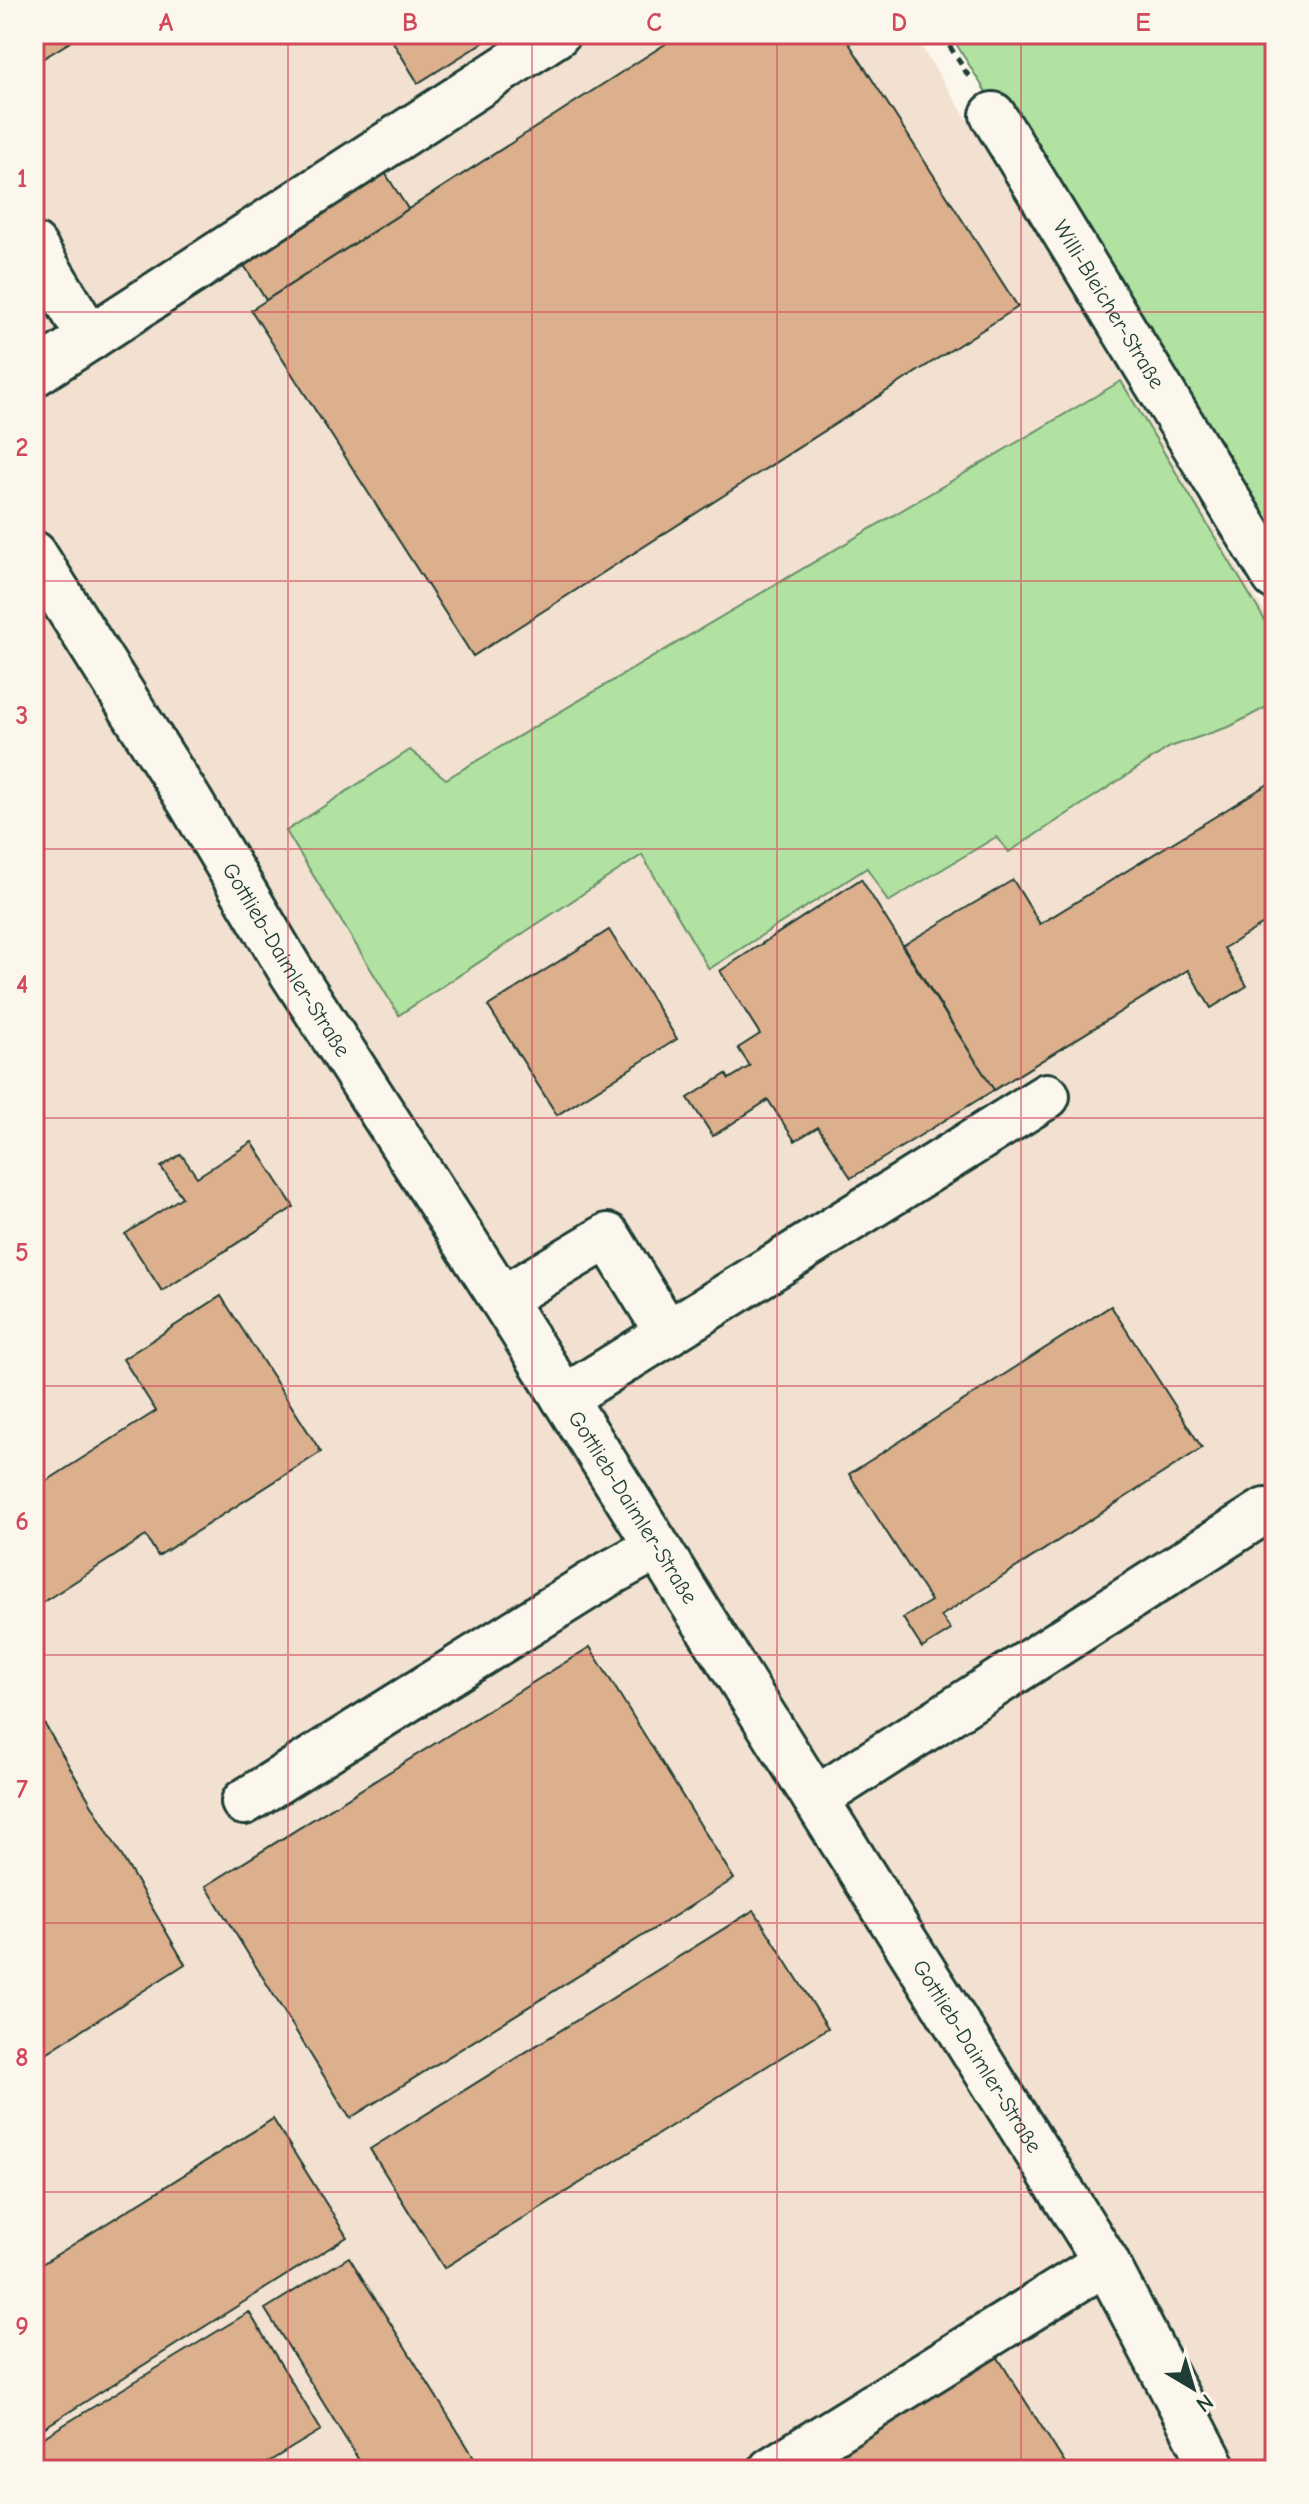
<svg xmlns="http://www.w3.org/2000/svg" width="1309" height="2504" viewBox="0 0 1309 2504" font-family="'Comic Neue',sans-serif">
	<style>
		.built { fill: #f2e1d0 }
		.green { fill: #b2e2a1; stroke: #68906a; stroke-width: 2 }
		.building { fill: #dcaf8d; stroke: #1f3d34; stroke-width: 2 }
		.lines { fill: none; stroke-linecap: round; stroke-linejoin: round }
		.minor-casing { stroke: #1f3d34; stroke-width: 50 }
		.path { stroke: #1f3d34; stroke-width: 5; stroke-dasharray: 8 6; stroke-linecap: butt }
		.minor { stroke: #fbf7ec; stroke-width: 44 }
		.rail-casing { stroke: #1f3d34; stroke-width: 9 }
		.rail { stroke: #fbf7ec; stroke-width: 6; stroke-dasharray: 18; stroke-linecap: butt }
		.grid { fill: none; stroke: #d1495b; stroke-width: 2; stroke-opacity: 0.55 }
		.labels { text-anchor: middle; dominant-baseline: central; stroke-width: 8; stroke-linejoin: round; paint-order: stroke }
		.street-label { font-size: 22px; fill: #1f3d34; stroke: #fbf7ec }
		.neatline { fill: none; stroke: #d1495b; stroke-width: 3 }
		.grid-label { font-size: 26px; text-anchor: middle; font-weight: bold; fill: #d1495b }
	</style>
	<rect width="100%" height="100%" fill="#fbf7ec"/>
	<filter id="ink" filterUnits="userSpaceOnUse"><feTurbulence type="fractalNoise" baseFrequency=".0125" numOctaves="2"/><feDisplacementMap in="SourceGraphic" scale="16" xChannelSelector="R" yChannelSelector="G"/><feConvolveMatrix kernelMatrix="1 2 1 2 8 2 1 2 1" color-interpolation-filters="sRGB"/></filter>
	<g filter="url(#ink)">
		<path class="built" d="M34,34H913L978,136L1275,629V2470H34Z"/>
		<path class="green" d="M950,34H1275V558Z
			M1121,381L1275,637L1274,703L1231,726L1170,747L1009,852L996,837L888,902L867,868L709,969L642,855L399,1015L286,831L410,750L446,779Z"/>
		<path class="building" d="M34,34H83L34,64Z
			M388,34H497L418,83Z
			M681,34H843L1018,307L473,656L251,310Z
			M382,168L408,209L266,300L240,259Z
			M1273,781L1275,784V917L1224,948L1247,986L1211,1008L1188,970L994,1090L902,946L1013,880L1040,924Z
			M861,879L994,1090L851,1178L818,1127L795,1141L768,1100L713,1136L688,1098L726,1074L729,1079L750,1066L738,1048L760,1034L720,971Z
			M609,930L677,1039L557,1115L488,1006Z
			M252,1142L294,1207L162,1291L125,1234L182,1197L161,1167L181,1154L197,1177Z
			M221,1296L321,1452L158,1556L146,1536L34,1608V1489L156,1411L123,1359Z
			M1111,1306L1202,1448L941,1616L951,1630L922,1648L903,1618L931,1601L849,1474Z
			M590,1647L734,1879L350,2118L206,1886Z
			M34,1706L185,1964L34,2061Z
			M754,1910L828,2028L444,2268L370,2149Z
			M273,2119L347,2237L34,2434V2269Z
			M349,2257L482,2470H365L265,2309Z
			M249,2312L321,2430L255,2470H92L87,2461L72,2470H34V2443Z
			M995,2353L1069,2470H810Z"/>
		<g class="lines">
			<g class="minor-casing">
				<g id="minor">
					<path id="s1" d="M993,115L1275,577"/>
					<path d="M34,246L90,338"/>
					<path d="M34,374L557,34"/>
					<path id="s2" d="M34,554L189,800L291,971L502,1299L1106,2262L1215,2470"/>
					<path d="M502,1299L608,1236L667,1332"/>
					<path d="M564,1398L1047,1096"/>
					<path d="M816,1799L1265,1511"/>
					<path d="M244,1802L603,1577L657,1547"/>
					<path d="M771,2470L1106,2262"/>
				</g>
			</g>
			<path class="path" d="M942,34L971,80"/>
			<use href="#minor" class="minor"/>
			<g class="rail-casing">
				<path id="rail" d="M1262,2470L1275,2453"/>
			</g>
			<use href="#rail" class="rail"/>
		</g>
	</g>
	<path class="grid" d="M288,34V2470M532,34V2470M777,34V2470M1021,34V2470M34,312H1275M34,581H1275M34,849H1275M34,1118H1275M34,1386H1275M34,1655H1275M34,1923H1275M34,2192H1275"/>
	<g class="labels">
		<g class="street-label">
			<text stroke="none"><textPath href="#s1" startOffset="222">Willi-Bleicher-Straße</textPath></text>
			<text stroke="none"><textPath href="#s2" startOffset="478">Gottlieb-Daimler-Straße</textPath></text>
			<text stroke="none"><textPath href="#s2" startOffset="1126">Gottlieb-Daimler-Straße</textPath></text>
			<text stroke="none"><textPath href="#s2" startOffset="1774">Gottlieb-Daimler-Straße</textPath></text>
		</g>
	</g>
	<rect width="1309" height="2504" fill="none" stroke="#fbf7ec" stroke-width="88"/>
	<g transform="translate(1193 2388) rotate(142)" stroke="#fbf7ec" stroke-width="6" paint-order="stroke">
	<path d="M0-6L14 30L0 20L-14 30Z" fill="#1f3d34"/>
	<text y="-12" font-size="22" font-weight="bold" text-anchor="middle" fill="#1f3d34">N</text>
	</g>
	<rect x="44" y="44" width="1221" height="2416" class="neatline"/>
	<g class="grid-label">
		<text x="166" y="31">A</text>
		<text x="410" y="31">B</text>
		<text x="654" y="31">C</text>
		<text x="899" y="31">D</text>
		<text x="1143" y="31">E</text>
		<text x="22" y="187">1</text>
		<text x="22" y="456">2</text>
		<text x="22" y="724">3</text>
		<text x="22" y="993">4</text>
		<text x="22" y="1261">5</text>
		<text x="22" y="1530">6</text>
		<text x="22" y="1798">7</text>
		<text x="22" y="2066">8</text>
		<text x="22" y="2335">9</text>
	</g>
</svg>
